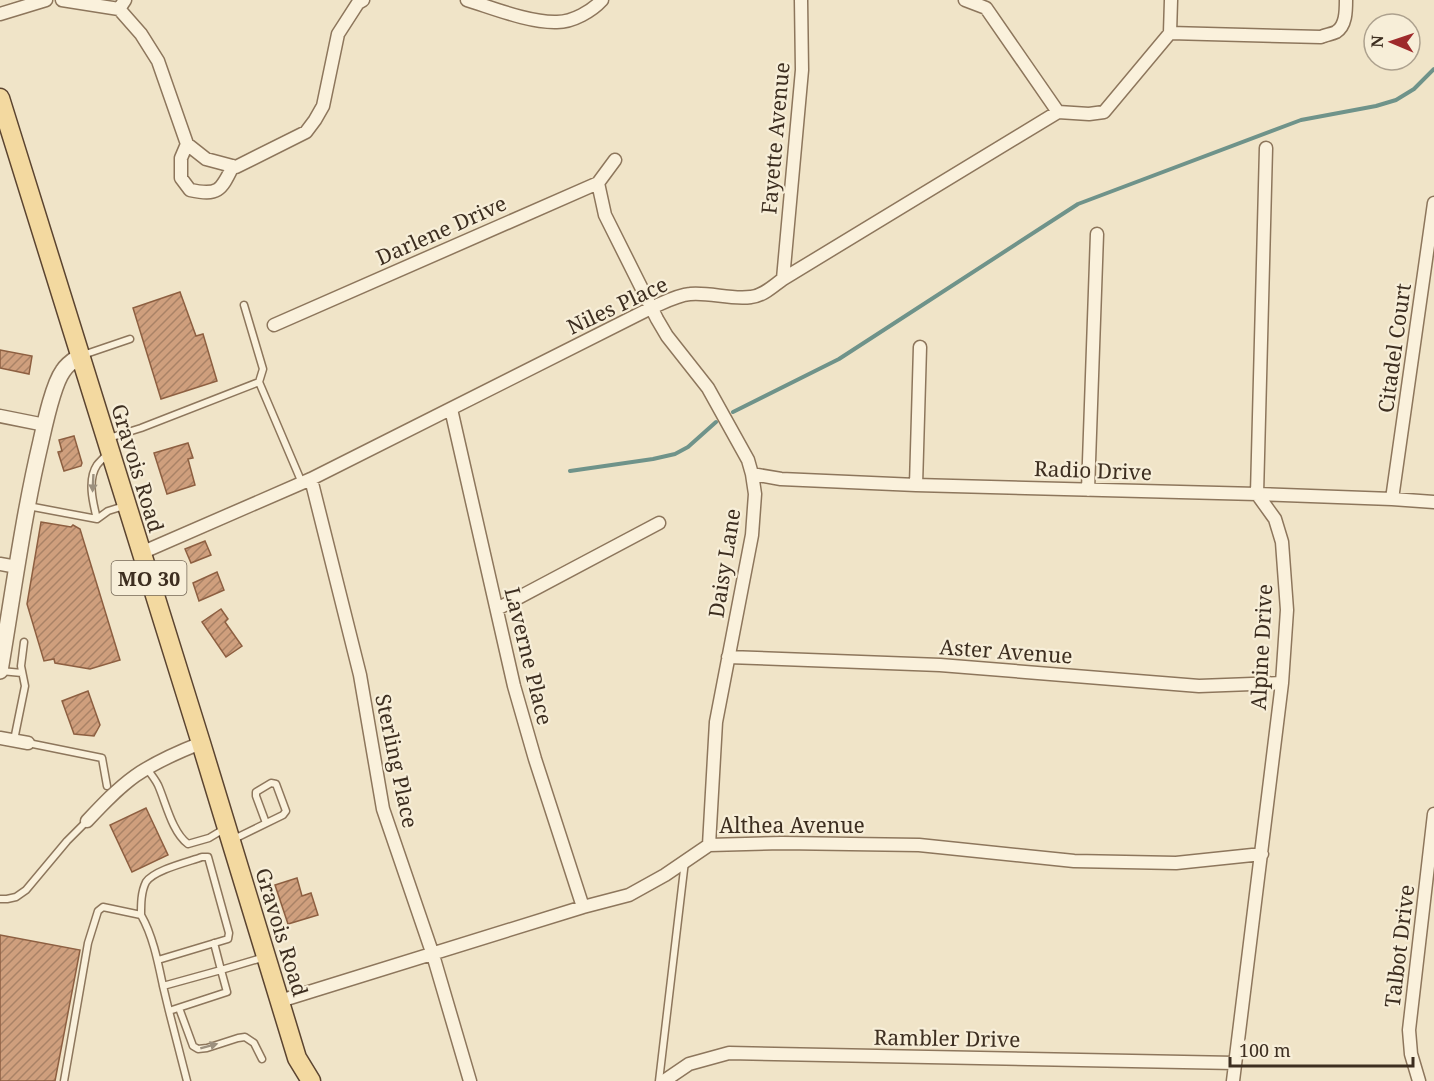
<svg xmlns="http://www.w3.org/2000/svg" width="1434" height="1081" viewBox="0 0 1434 1081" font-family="'Noto Serif',serif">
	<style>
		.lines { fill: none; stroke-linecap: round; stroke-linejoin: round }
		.stream { stroke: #6f938a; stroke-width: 4 }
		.building { fill: url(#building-hatch); stroke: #8d5f41; stroke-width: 1.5 }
		.service-casing { stroke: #8d765c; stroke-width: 9 }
		.minor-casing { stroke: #8d765c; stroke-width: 15 }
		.tertiary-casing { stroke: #8d765c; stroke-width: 18 }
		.primary-casing { stroke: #5b4430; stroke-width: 21 }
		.service { stroke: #faf1dc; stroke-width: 6 }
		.minor { stroke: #faf1dc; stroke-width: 12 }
		.tertiary { stroke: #faf1dc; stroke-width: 15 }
		.primary { stroke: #f3d9a0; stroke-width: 18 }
		.oneway { fill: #9c907e }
		.labels { text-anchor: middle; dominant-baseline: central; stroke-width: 4.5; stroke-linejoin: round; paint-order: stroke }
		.shield { fill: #f7eed8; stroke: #756857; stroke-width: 1.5 }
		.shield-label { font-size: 20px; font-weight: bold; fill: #3d2e20 }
		.street-label { font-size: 21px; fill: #3d2e20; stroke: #f7eed8 }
	</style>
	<defs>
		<pattern id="building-hatch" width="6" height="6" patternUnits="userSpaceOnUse" patternTransform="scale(1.5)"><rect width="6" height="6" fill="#cf9f7d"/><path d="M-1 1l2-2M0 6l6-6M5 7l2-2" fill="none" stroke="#a98266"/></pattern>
	</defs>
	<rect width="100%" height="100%" fill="#f0e4c8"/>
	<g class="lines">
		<path class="stream" d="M733,412L839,359L1078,204L1301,120L1376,106L1396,100L1414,89L1434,69
			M570,471L653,459L675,454L688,447L716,422"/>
	</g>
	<path class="building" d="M180,292L196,336L203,334L217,381L161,399L133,308Z
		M0,350L32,356L29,374L0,368Z
		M74,436L82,463L81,466L64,471L58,452L62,451L59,440Z
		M188,443L193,458L188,459L195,485L167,494L154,453Z
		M41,522L71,527L73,525L80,529L120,660L90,669L55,663L54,659L44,661L27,604Z
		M205,541L211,555L191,563L185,549Z
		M217,572L224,590L199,601L193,583Z
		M221,609L228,619L225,622L242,646L226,657L202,622Z
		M88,691L100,725L94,736L74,734L62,701Z
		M146,808L168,855L132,872L110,825Z
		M297,878L302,896L311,893L318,915L288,924L275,885Z
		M0,935L80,950L55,1081H0Z"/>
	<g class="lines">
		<g class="service-casing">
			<path id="service" d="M244,305L263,369L259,382
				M83,355L130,339
				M109,438L141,428L259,382L302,483
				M28,506L97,519L108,511L124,506
				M97,519C93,503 87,480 97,465C100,461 104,458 107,454
				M1,671L22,673
				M14,740L25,686L21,666L24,642
				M28,743L102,758L107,786
				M147,769C151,774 155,779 158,785C166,803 172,832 188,844L209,838L224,829
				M234,839L283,815L286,811L276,784L271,783L256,792V796L266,823
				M0,899H7L16,897L26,890L67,841L87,821
				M141,915C141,904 141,892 146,882C154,870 188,862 202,857H208L229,933L228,939L158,960
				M214,943L221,970L265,957
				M163,986L169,1011
				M179,1008L193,1046L198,1049L207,1048L238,1038L245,1037L254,1043L262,1059
				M64,1081L88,943L98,911L103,907L141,915C153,936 158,962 163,986L221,970L227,992L169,1011L187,1081
				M659,1081L685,861"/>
		</g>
		<g class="minor-casing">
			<path id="minor" d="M62,0L119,9L125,0
				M467,0C493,8 530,23 557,22C573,22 592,11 602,0
				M965,0L986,8L1058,112
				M119,9L141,34L158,61L187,144L206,159L236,167L306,132L315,120L323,106L338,34L358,3L363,0
				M0,14L46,0
				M1170,33L1321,37C1325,35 1332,34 1336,32C1346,26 1346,11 1346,0
				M187,144L181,158V178L190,190C219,196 221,190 233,166
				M598,183L605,215L657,319L667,336L708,388L748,460L752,474L755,494L752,535L716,722L709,845
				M783,279L802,70L801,0
				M274,325L598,183L615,160
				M451,409L514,686L535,759L583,907
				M0,416L45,425
				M752,474L781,479L916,485L1257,494L1392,499L1434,502
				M311,479L360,675L383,809L433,955L470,1081
				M916,485L920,347
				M1088,490L1097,234
				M1392,499L1434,203
				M141,553L311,479L651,308C663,303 677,295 690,294C710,292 731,300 751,297C763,296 773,286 783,279L1058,112L1089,114L1104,112L1170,33L1171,0
				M0,564L17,567
				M497,609L659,523
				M728,657L940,665L1199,686L1282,683
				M0,738L28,743
				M87,821C102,805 117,789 135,776C155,762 178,752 201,743
				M280,1001L583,907L629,895L665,875L709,845L782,843L919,845L1074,861L1176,863L1262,854
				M664,1081L689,1064L729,1053L1235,1063
				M1233,1081L1282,683L1287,610L1282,542L1275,519L1257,494L1266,148
				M1419,1081L1411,1054L1409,1030L1434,814"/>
		</g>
		<g class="tertiary-casing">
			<path id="tertiary" d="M0,671C13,594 23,517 41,441C45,423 53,385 63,371C67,364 74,360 80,356"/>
		</g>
		<g class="primary-casing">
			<path id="primary" d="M0,98L201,743L297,1058L311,1081"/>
		</g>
		<use href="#service" class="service"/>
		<use href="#minor" class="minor"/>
		<use href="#tertiary" class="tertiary"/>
		<use href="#primary" class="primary"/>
	</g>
	<defs><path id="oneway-solid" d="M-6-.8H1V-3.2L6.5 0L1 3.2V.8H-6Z" transform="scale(1.5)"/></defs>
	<g class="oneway">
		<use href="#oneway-solid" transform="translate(93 483) rotate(93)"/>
		<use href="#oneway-solid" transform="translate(209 1046) rotate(-15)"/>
	</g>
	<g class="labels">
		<rect class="shield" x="111.5" y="561" width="75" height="34" rx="4.5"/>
		<g class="shield-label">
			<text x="149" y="578">MO 30</text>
		</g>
		<g class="street-label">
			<text transform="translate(775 138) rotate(-85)">Fayette Avenue</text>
			<text transform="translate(441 230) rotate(-24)">Darlene Drive</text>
			<text transform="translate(617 305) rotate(-25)">Niles Place</text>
			<text transform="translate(1394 348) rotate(-82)">Citadel Court</text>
			<text transform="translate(138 468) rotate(73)">Gravois Road</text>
			<text transform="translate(1093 470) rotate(2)">Radio Drive</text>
			<text transform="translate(724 563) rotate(-81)">Daisy Lane</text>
			<text transform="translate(1261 647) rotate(-87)">Alpine Drive</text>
			<text transform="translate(1006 651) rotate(4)">Aster Avenue</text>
			<text transform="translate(529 656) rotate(76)">Laverne Place</text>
			<text transform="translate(397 761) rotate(78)">Sterling Place</text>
			<text x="792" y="825">Althea Avenue</text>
			<text transform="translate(282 932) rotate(73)">Gravois Road</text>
			<text transform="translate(1399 946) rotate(-83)">Talbot Drive</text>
			<text transform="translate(947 1038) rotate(1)">Rambler Drive</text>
		</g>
	</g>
	<g transform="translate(1392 42) rotate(272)"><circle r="28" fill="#f7eed8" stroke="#ada18e" stroke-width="1.5"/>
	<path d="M0-4.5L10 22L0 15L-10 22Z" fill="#9e2a2b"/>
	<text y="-9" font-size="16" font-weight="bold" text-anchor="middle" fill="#3d2e20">N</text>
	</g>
	<path d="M1230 1057v9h183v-9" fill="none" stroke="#3d2e20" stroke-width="3"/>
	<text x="1239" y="1057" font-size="18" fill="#3d2e20" stroke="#f7eed8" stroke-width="4.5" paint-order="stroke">100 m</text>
</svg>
